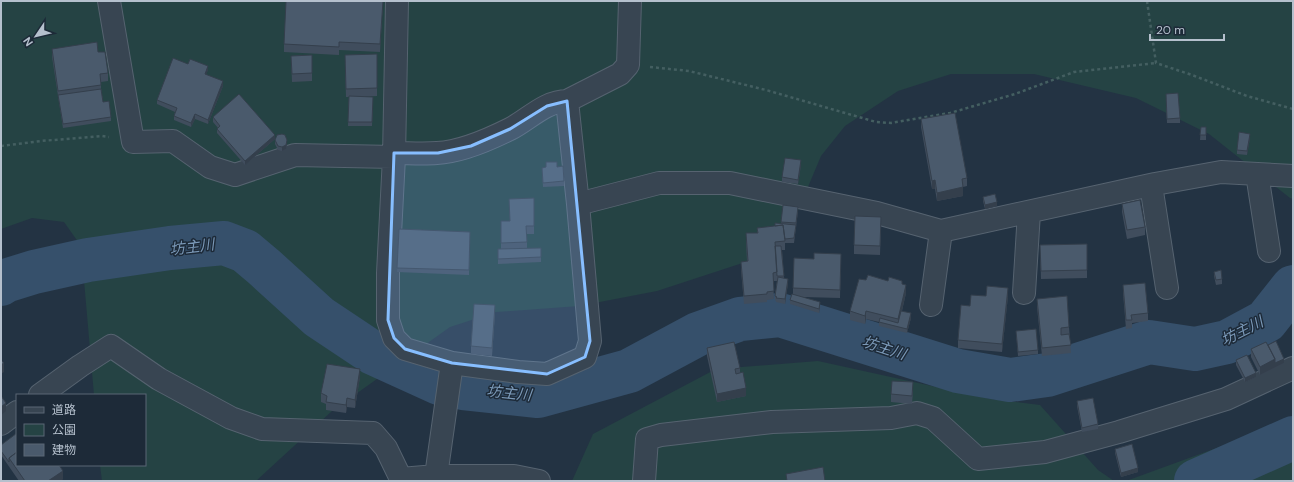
<svg xmlns="http://www.w3.org/2000/svg" width="1294" height="482" viewBox="0 0 1294 482" font-family="'DM Sans','Noto Sans JP',sans-serif">
	<style>
		.green { fill: #254344 }
		.lines { fill: none; stroke-linecap: round; stroke-linejoin: round }
		.river { stroke: #36506b; stroke-width: 44 }
		.minor-casing { stroke: #566370; stroke-width: 24 }
		.path { stroke: #445f61; stroke-width: 2.5; stroke-dasharray: 3 3; stroke-linecap: butt }
		.minor { stroke: #384552; stroke-width: 22 }
		.wall { fill: #404d5d }
		.shaded-wall { fill: #343f4c }
		.building { fill: #4a5a6c; stroke: #343f4c }
		.marked { fill: #87beff; fill-opacity: 0.2; stroke: #87beff; stroke-width: 3; stroke-linejoin: round }
		.labels { text-anchor: middle; dominant-baseline: central; stroke-width: 3; stroke-linejoin: round; paint-order: stroke }
		.water-label { font-size: 15px; font-style: italic; fill: #7a98b7; stroke: #1d2a38 }
	</style>
	<rect width="100%" height="100%" fill="#233343"/>
	<path class="green" d="M1,1H1293V199L1290,198L1209,134L1136,98L1034,74H951L898,91L845,126L821,156L787,237L767,255L657,291L579,306L496,312L450,327L332,411L256,481H102L100,465H145V395H94L81,246L64,222L32,218L1,229Z
		M818,361L991,399L1040,405L1098,470L1114,481H572L593,434L716,369Z
		M1293,420V481H1126Z"/>
	<g class="lines">
		<path class="river" d="M1,284L5,281L34,272L88,260L170,248L224,243L245,251L264,267L319,317L373,353L439,383
			M463,388L538,396L629,371L698,334L740,319L780,315L958,371L1010,380L1047,375L1149,342L1195,349L1227,342L1266,321L1293,287
			M1196,481L1293,438"/>
		<g class="minor-casing">
			<path id="minor" d="M109,1L133,142L173,141L210,167L235,175L295,155L394,157
				M397,1L394,157L388,273V320L394,338L405,349L452,363L518,372L547,374L585,357L590,341L578,204L567,101L620,74L628,65L630,1
				M394,153C408,153 423,154 437,153C461,152 488,140 510,129C528,120 545,101 567,101
				M1257,174L1269,251
				M1151,185L1167,288
				M578,204L659,183H730L877,213L941,231L1155,184L1221,172L1293,176
				M1024,293L1029,212
				M931,305L941,231
				M40,395L80,366L111,346L159,379L231,418L262,429L373,433L386,448L401,479L436,476H514L539,481
				M1,424L17,412
				M436,476L452,363
				M644,481L647,439L661,435L772,422L891,418L917,413L933,418L978,459L1045,452L1119,432L1226,399L1293,368"/>
		</g>
		<path class="path" d="M1147,1L1156,63L1192,75L1247,96L1293,109
			M650,67L689,71L766,90L876,122L891,123L950,113L1015,94L1074,72L1156,63
			M1,146L41,141L102,136L109,137"/>
		<use href="#minor" class="minor"/>
	</g>
	<path class="wall" d="M383,1L380,52L339,50V55L284,52V44Z
		M52,49L98,52L108,73V81L101,82V89L103,102L111,117V121L63,128L52,57Z
		M377,54V96L357,97H373L372,126H348L349,97H346L345,63Z
		M312,55V81L292,82L291,56Z
		M188,64L208,70L206,74L223,86L208,124L195,119L191,127L174,120V116L175,112L157,104V100Z
		M1166,98L1180,118V123H1167Z
		M213,117L275,139L245,165L217,133V129L218,128L213,122Z
		M921,119L967,178V186L963,187V196L937,201L935,189H932L921,127Z
		M1201,127H1206V140H1200Z
		M1250,138L1247,155L1237,154V150Z
		M275,140L287,144L286,149L282,151L278,150L275,144Z
		M801,165L798,184L782,182V177Z
		M557,167L564,181V186L543,187L542,168Z
		M983,197L997,206L985,209L983,201Z
		M534,198V234H527V248H541V262L498,264V249H501V221H509Z
		M1122,204L1145,227V235L1127,239L1122,212Z
		M783,205L798,211L794,243H785V250H782L784,278L788,283L785,304L776,302V301L775,300V296L777,281H773L774,299L767,300V302L744,304L741,270V262L747,261L746,242V233H757V228L775,226L781,223Z
		M881,225L880,255L854,254V245Z
		M399,229L470,232L469,275L397,272Z
		M1087,244V278L1041,279L1040,245Z
		M841,254L840,298L803,297L820,306L819,313L790,304V300L793,294V288L814,259Z
		M1214,272L1222,279V284L1216,285L1214,276Z
		M866,280L902,284L906,293L902,311L911,318L907,333L879,326V322L866,319L865,324L850,320V311Z
		M1123,285L1148,313V321L1132,323V328L1126,329L1123,293Z
		M986,296H1008L1002,352L958,348V340L970,306Z
		M1037,299L1069,327L1071,353L1042,356L1037,307Z
		M495,313L492,356L471,354V346Z
		M1016,331L1038,350V354L1018,356Z
		M1268,345L1284,363L1260,375L1251,357V349Z
		M707,348L740,368V373L746,396L717,402L707,356Z
		M1236,360L1256,377L1245,382L1236,365Z
		M360,377L355,408L347,407L346,413L326,410V404L321,402V393Z
		M913,391L912,404L891,402V394Z
		M1077,401L1098,424V429L1082,432L1077,406Z
		M1,445L63,479L60,481H19L1,455Z
		M1115,449L1138,472L1121,477L1115,453Z"/>
	<path class="shaded-wall" d="M383,1L380,52V44Z
		M208,66V70L205,78V74Z
		M223,81V86L208,124V120Z
		M195,114V119L191,127V123Z
		M1250,134V138L1247,155V151Z
		M275,135V139L245,165V161Z
		M287,140V144L286,149L282,151V147Z
		M801,160V165L798,184V180Z
		M935,180V189H932V181Z
		M963,187V196L937,201V193Z
		M997,202V206L985,209V205Z
		M788,279V283L785,304V299Z
		M906,285V293L898,327V319Z
		M1008,288V296L1002,352V344Z
		M820,302V306L819,313V309Z
		M495,305V313L492,356V348Z
		M866,311V319L865,324V316Z
		M911,313V318L907,333V329Z
		M1275,359H1284V363L1260,375V367Z
		M4,363V372L1,374V365Z
		M360,369V377L355,408V400Z
		M1256,373V377L1245,382V378Z
		M746,388V396L717,402V394Z
		M347,398V407L346,413V405Z
		M6,403V411L1,415V407Z
		M1138,468V472L1121,477V473Z
		M63,471V479L60,481H48Z"/>
	<path class="building" d="M286,1H383L380,44L339,42V47L284,44Z
		M97,42L98,52H105L108,73L100,74L101,85L58,91L52,49Z
		M377,54V88L346,89L345,55Z
		M312,55V73L292,74L291,56Z
		M173,58L188,64L190,59L208,66L205,74L223,81L208,120L195,114L191,123L174,116L177,108L157,100Z
		M101,89L103,102L109,101L111,117L63,124L58,95Z
		M1178,93L1180,118L1167,119L1166,94Z
		M239,94L275,135L245,161L217,129L220,126L213,117Z
		M349,96L373,97L372,122H348Z
		M955,113L967,178L962,179L963,187L937,193L935,180L932,181L921,119Z
		M1201,127H1206V135H1200Z
		M1239,132L1250,134L1247,151L1237,150Z
		M282,134L285,135L287,140L286,145L282,147L278,146L275,140L277,135Z
		M785,158L801,160L798,180L782,177Z
		M546,162H557V167L563,166L564,181L543,183L542,168L546,167Z
		M995,194L997,202L985,205L983,197Z
		M534,198V226H526L527,242L501,243V221H510L509,199Z
		M1140,200L1145,227L1127,230L1122,204Z
		M783,205L798,207L796,223L781,222Z
		M855,216L881,217L880,246L854,245Z
		M775,223L796,225L794,238L785,239L783,225L775,226Z
		M783,225L785,241L775,242L777,272L773,273L774,291L767,292V294L744,296L741,262L748,261L746,233H758L757,228Z
		M399,229L470,232L469,270L397,268Z
		M1087,244V270L1041,271L1040,245Z
		M775,246H781L784,276H777Z
		M541,248V257L498,259V249Z
		M814,253L841,254L840,290L793,288L794,258L814,259Z
		M1221,270L1222,279L1216,280L1214,272Z
		M868,275L888,281L889,277L902,281V284L906,285L898,319L866,311L865,316L850,311L859,279L866,280Z
		M778,277L788,279L785,299L776,298L777,297L775,296Z
		M1145,283L1148,313L1131,315L1132,320H1126L1123,285Z
		M987,286L1008,288L1002,344L958,340L961,305L970,306L971,295L986,296Z
		M792,294L820,302L819,309L790,300Z
		M1067,296L1069,327L1061,328V335L1069,334L1071,345L1042,348L1037,299Z
		M474,304L495,305L492,348L471,346Z
		M901,311L911,313L907,329L879,322L880,318L898,323Z
		M1036,329L1038,350L1018,352L1016,331Z
		M1276,341L1284,359L1275,363V359L1268,345Z
		M734,342L740,368L735,369L736,374L743,372L746,388L717,394L707,348Z
		M1266,342L1275,359L1260,367L1251,349Z
		M1247,355L1256,373L1245,378L1236,360Z
		M1,360L4,363L1,365Z
		M327,364L360,369L355,400L347,398L346,405L326,402L327,396L321,393Z
		M892,381L913,382L912,396L891,394Z
		M1,396L6,403L1,407Z
		M1093,398L1098,424L1082,428L1077,401Z
		M17,433V452L9,458V462L1,451V445Z
		M1132,444L1138,468L1121,473L1115,449Z
		M17,452V465H59L63,471L48,481H25L9,458Z
		M823,467L825,481H787L786,474Z"/>
	<path class="marked" d="M567,101L590,341L585,357L547,374L452,363L405,349L394,338L388,320L394,153H438L471,146L510,129L547,106Z"/>
	<g class="labels">
		<g class="water-label">
			<text transform="translate(192 247) rotate(-7)">坊主川</text>
			<text transform="translate(1242 331) rotate(-27)">坊主川</text>
			<text transform="translate(884 348) rotate(18)">坊主川</text>
			<text transform="translate(509 393) rotate(6)">坊主川</text>
		</g>
	</g>
	<rect width="1294" height="482" fill="none" stroke="#b5c0cd" stroke-width="4"/>
	<rect x="16" y="394" width="130" height="72" fill="#1d2a38" stroke="#5a6674"/>
	<rect x="24" y="407" width="20" height="6" fill="#384552" stroke="#5a6674"/>
	<text x="52" y="414" font-size="12" fill="#b5c0cd">道路</text>
	<rect x="24" y="424" width="20" height="12" fill="#254344" stroke="#5a6674"/>
	<text x="52" y="434" font-size="12" fill="#b5c0cd">公園</text>
	<rect x="24" y="444" width="20" height="12" fill="#4a5a6c" stroke="#5a6674"/>
	<text x="52" y="454" font-size="12" fill="#b5c0cd">建物</text>
	<g transform="translate(36 36) rotate(235)" stroke="#1d2a38" stroke-width="3" paint-order="stroke">
	<path d="M0-3L7 15L0 10L-7 15Z" fill="#b5c0cd"/>
	<text y="-6" font-size="11" font-weight="bold" text-anchor="middle" fill="#b5c0cd">N</text>
	</g>
	<path d="M1150 34v6h74v-6" fill="none" stroke="#b5c0cd" stroke-width="2"/>
	<text x="1156" y="34" font-size="12" fill="#b5c0cd" stroke="#1d2a38" stroke-width="3" paint-order="stroke">20 m</text>
</svg>
